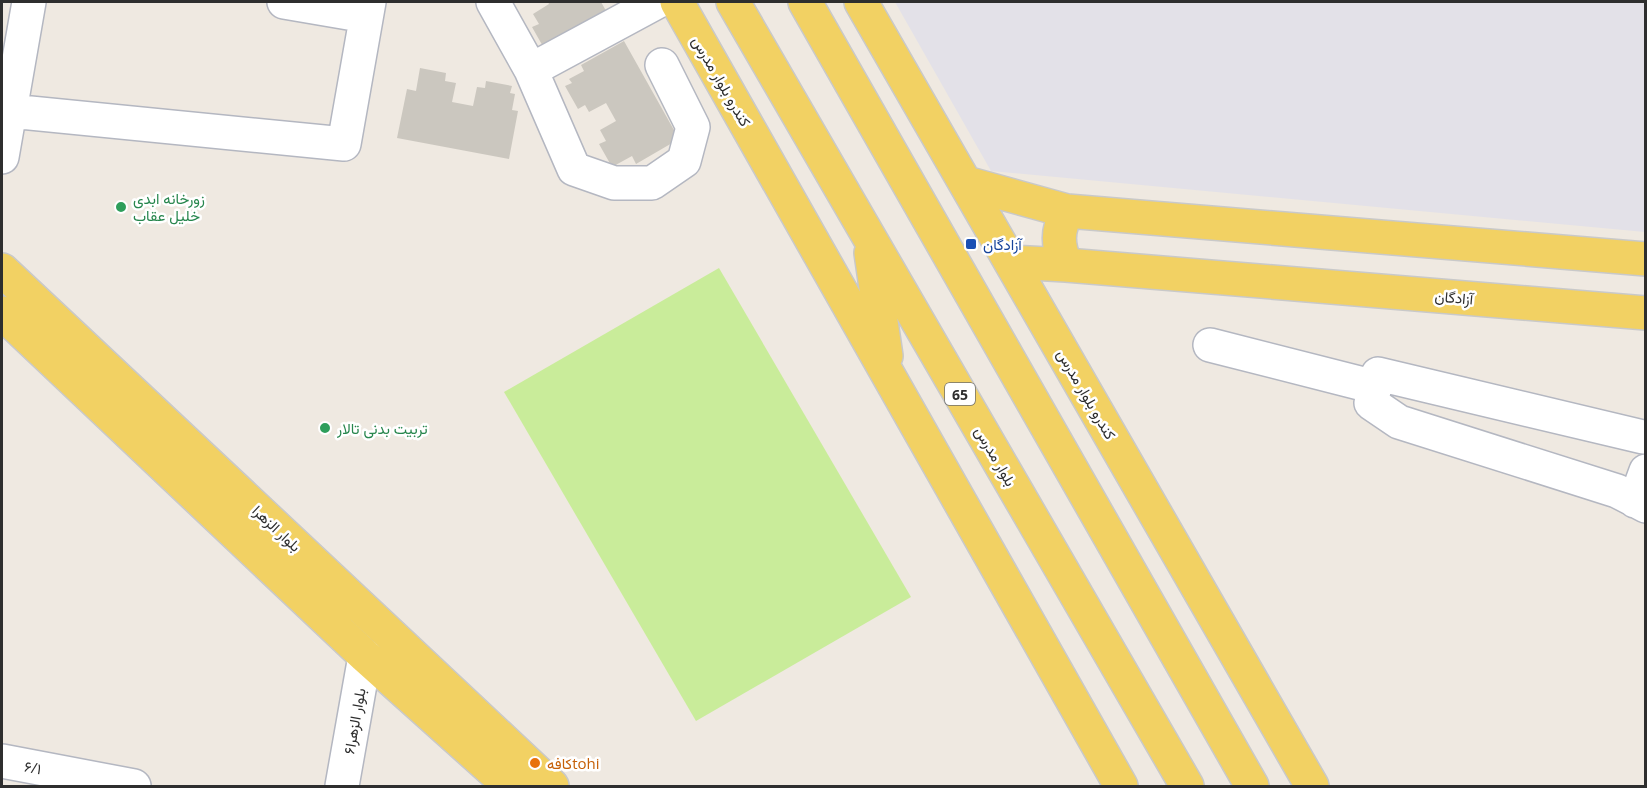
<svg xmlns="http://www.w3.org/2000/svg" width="1647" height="788" viewBox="0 0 1647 788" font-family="'Open Sans',Vazirmatn,sans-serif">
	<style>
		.industrial { fill: #e3e1e8 }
		.pitch { fill: #c9ec9a }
		.building { fill: #cbc7bf }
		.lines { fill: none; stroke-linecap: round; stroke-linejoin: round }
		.minor-casing { stroke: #b4b7c1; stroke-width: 36 }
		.major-casing { stroke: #c9c9c9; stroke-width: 36 }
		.minor { stroke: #fff; stroke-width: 33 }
		.major { stroke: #f2d163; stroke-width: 33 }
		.leisure-dot { fill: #2e9e5b; stroke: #fff; stroke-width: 2 }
		.transit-dot { fill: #1a4fb4; stroke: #fff; stroke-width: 2 }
		.food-dot { fill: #e8710a; stroke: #fff; stroke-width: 2 }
		.labels { text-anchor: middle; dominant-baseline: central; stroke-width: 5; stroke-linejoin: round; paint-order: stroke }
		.shield { fill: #fff; stroke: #6d6d6d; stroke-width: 1.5 }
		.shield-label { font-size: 14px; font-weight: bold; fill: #2e2e2e }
		.street-label { font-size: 15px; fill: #2e2e2e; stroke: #fff }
		.leisure-label { font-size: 15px; fill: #27864d; stroke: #fff; text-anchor: start }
		.transit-label { font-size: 15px; fill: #164399; stroke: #fff; text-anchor: start }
		.food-label { font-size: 15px; fill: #c56008; stroke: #fff; text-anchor: start }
	</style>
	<rect width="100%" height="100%" fill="#efe9e1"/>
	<path class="industrial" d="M895,2H1645V232L991,171Z"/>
	<path class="pitch" d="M719,268L911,597L696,721L504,392Z"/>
	<path class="building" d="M548,2H601L613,23L545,50L532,27L539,24L533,14L549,4Z
		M624,41L679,139L636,164L632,156L612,167L599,144L606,141L600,130L616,121L606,103L589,112L585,105L578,109L565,86L572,83L569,79L584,71L581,65Z
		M420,68L446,73L445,81L456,83L452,102L473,106L477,87L485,88L486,81L512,86L510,93L515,94L512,110L518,111L509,159L397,138L407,89L416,91Z"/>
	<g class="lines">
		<g class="minor-casing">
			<path id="minor" d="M284,2L366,16
				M493,2L531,70L574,169L614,183H652L684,161L693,127L662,65
				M531,70L657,2
				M10,111L344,144L369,2
				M2,157L29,2
				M1210,345L1375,387
				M1643,437L1378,374L1371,403L1399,422L1617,491L1646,506
				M1635,501L1646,471
				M2,761L134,786
				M342,786L365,656"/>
		</g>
		<g class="major-casing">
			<path id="major" d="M677,2L1121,786
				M733,2L1187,786
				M805,2L1252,786
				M861,2L1312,786
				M966,183L1067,211L1646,259
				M871,253L886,356
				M1011,262L1066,265L1646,313
				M1066,265C1057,245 1057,231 1067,211
				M2,270L552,786
				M2,313L365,656L510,786"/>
		</g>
		<use href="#minor" class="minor"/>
		<use href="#major" class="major"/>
	</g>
	<g class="leisure-dot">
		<circle cx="121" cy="207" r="6"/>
		<circle cx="325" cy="428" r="6"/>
	</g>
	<rect class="transit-dot" x="965" y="238" width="12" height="12" rx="3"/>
	<circle class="food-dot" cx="535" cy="763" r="6"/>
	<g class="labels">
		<rect class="shield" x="945" y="383" width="30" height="22" rx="4.5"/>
		<g class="shield-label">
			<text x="960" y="394">65</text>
		</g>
		<g class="street-label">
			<text transform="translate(722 81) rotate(60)">کندرو بلوار مدرس</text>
			<text transform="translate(1454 297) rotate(5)">آزادگان</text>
			<text transform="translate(1087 394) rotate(60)">کندرو بلوار مدرس</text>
			<text transform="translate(996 456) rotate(60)">بلوار مدرس</text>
			<text transform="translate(277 528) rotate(43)">بلوار الزهرا</text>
			<text transform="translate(354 721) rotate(-80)">بلوار الزهرا۶</text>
			<text transform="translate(33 767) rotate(11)">۶/۱</text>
		</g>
		<g class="leisure-label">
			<text x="133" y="198">زورخانه ابدی<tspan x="133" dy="17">خلیل عقاب</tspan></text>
			<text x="337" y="428">تربیت بدنی تالار</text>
		</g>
		<g class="transit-label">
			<text x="983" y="244">آزادگان</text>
		</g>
		<g class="food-label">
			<text x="547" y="763">کافهtohi</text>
		</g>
	</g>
	<rect width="1647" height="788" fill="none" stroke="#2e2e2e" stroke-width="6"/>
</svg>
